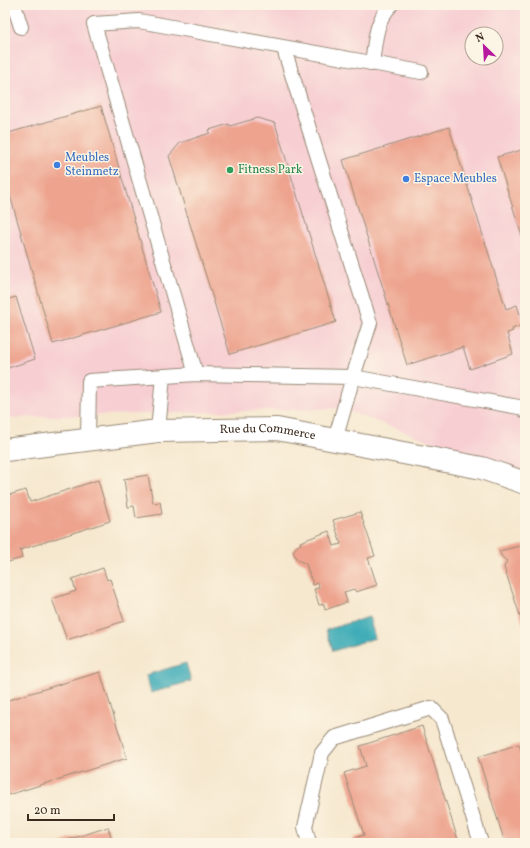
<svg xmlns="http://www.w3.org/2000/svg" width="530" height="848" viewBox="0 0 530 848" font-family="Vollkorn,serif">
	<style>
		.built { fill: #f7cfd3; fill-rule: evenodd }
		.water { fill: #3cacb7; stroke: #3c6b6a }
		.building { fill: #eda38d }
		.lines { fill: none; stroke-linecap: round; stroke-linejoin: round }
		.lane-casing { stroke: #988976; stroke-width: 16 }
		.street-casing { stroke: #988976; stroke-width: 24 }
		.lane { stroke: #fff; stroke-width: 14 }
		.street { stroke: #fff; stroke-width: 22 }
		.shop-dot { fill: #3f7fe0; stroke: #fcf5e5; stroke-width: 1.5 }
		.leisure-dot { fill: #2e9e5b; stroke: #fcf5e5; stroke-width: 1.5 }
		.labels { text-anchor: middle; dominant-baseline: central; stroke-width: 3; stroke-linejoin: round; paint-order: stroke }
		.shop-label { font-size: 12px; fill: #366cbe; stroke: #fcf5e5; text-anchor: start }
		.leisure-label { font-size: 12px; fill: #27864d; stroke: #fcf5e5; text-anchor: start }
		.street-label { font-size: 12px; fill: #3b2a1e; stroke: #fcf5e5 }
	</style>
	<rect width="100%" height="100%" fill="#fcf5e5"/>
	<filter id="ink" filterUnits="userSpaceOnUse"><feTurbulence type="fractalNoise" baseFrequency=".025" numOctaves="2"/><feDisplacementMap in="SourceGraphic" scale="8" xChannelSelector="R" yChannelSelector="G"/><feConvolveMatrix kernelMatrix="1 2 1 2 8 2 1 2 1" color-interpolation-filters="sRGB"/></filter>
	<filter id="wash" filterUnits="userSpaceOnUse"><feTurbulence type="fractalNoise" baseFrequency=".012" numOctaves="4" result="noise"/><feDisplacementMap in="SourceGraphic" scale="16" xChannelSelector="R" yChannelSelector="G"/><feGaussianBlur stdDeviation="0.9" result="paint"/><feColorMatrix in="noise" values="0 0 0 0 0 0 0 0 0 0 0 0 0 0 0 0 0 1.4 0 .05"/><feComposite in="paint" operator="in"/></filter>
	<g filter="url(#wash)">
		<rect width="100%" height="100%" fill="#f6e8cf"/>
		<path class="built" d="M5,5H525V476L340,408L5,418ZM472,34H496V58H472Z"/>
		<path class="water" d="M369,617L375,638L333,651L326,630Z
			M186,663L191,681L151,693L146,675Z"/>
		<g id="blocks">
			<path class="building" d="M101,106L161,312L53,344L5,178V134Z
				M257,118L275,123L336,322L230,354L169,156L180,143L210,133L209,130L229,124L230,126Z
				M449,127L506,309L517,305L523,325L512,329L513,331L507,333L513,354L470,369L463,347L407,365L343,160Z
				M525,149V246L497,157Z
				M16,297L35,359L5,369V300Z
				M148,475L153,503L160,502L162,514L136,518L134,506L128,507L124,479Z
				M98,480L110,521L20,550L22,558L5,563V496L26,490L30,502Z
				M360,512L375,556L368,558L377,585L356,592L354,589L344,592L347,602L325,610L324,604L319,605L314,589L319,588L318,583L313,585L306,564L296,559L293,551L297,546L301,544L300,542L329,531L334,546L341,544L333,520Z
				M524,545H525V631L504,567L507,561L502,557L499,551Z
				M103,568L107,580L110,579L124,621L67,640L52,599L76,591L72,579Z
				M100,672L127,758L5,796V701Z
				M422,726L459,843H354L353,838L364,835L344,773L366,766L360,746Z
				M519,744L525,764V843H505L478,757Z
				M108,827L113,843H59Z"/>
		</g>
	</g>
	<g filter="url(#ink)">
		<use href="#blocks" fill-opacity="0" stroke="#988976" stroke-width="1"/>
		<g class="lines">
			<g class="lane-casing">
				<path id="lane" d="M14,5L21,27
					M284,49L370,323L353,377L335,440
					M372,64C375,43 375,21 391,5
					M196,374L94,24L139,21L421,72
					M158,431L163,376
					M88,440L89,381L196,374L353,377L524,408L525,411
					M309,843L305,827L322,753L334,738L431,708L442,719L481,843"/>
			</g>
			<g class="street-casing">
				<g id="street">
					<path id="s1" d="M5,450L158,431L277,429L482,468L525,483"/>
				</g>
			</g>
			<use href="#lane" class="lane"/>
			<use href="#street" class="street"/>
		</g>
	</g>
	<g class="shop-dot">
		<circle cx="57" cy="165" r="4"/>
		<circle cx="406" cy="179" r="4"/>
	</g>
	<circle class="leisure-dot" cx="230" cy="170" r="4"/>
	<g class="labels">
		<g class="shop-label">
			<text x="65" y="158">Meubles<tspan x="65" dy="14">Steinmetz</tspan></text>
			<text x="414" y="179">Espace Meubles</text>
		</g>
		<g class="leisure-label">
			<text x="238" y="170">Fitness Park</text>
		</g>
		<g class="street-label">
			<text stroke="none"><textPath href="#s1" startOffset="264">Rue du Commerce</textPath></text>
		</g>
	</g>
	<rect width="530" height="848" fill="none" stroke="#fcf5e5" stroke-width="20"/>
	<g transform="translate(484 46) rotate(335)"><circle r="19" fill="#fcf5e5" stroke="#afa495"/>
	<path d="M0-3L7 15L0 10L-7 15Z" fill="#b5179e"/>
	<text y="-6" font-size="11" font-weight="bold" text-anchor="middle" fill="#3b2a1e">N</text>
	</g>
	<path d="M28 814v6h86v-6" fill="none" stroke="#3b2a1e" stroke-width="2"/>
	<text x="34" y="814" font-size="12" fill="#3b2a1e" stroke="#fcf5e5" stroke-width="3" paint-order="stroke">20 m</text>
</svg>
